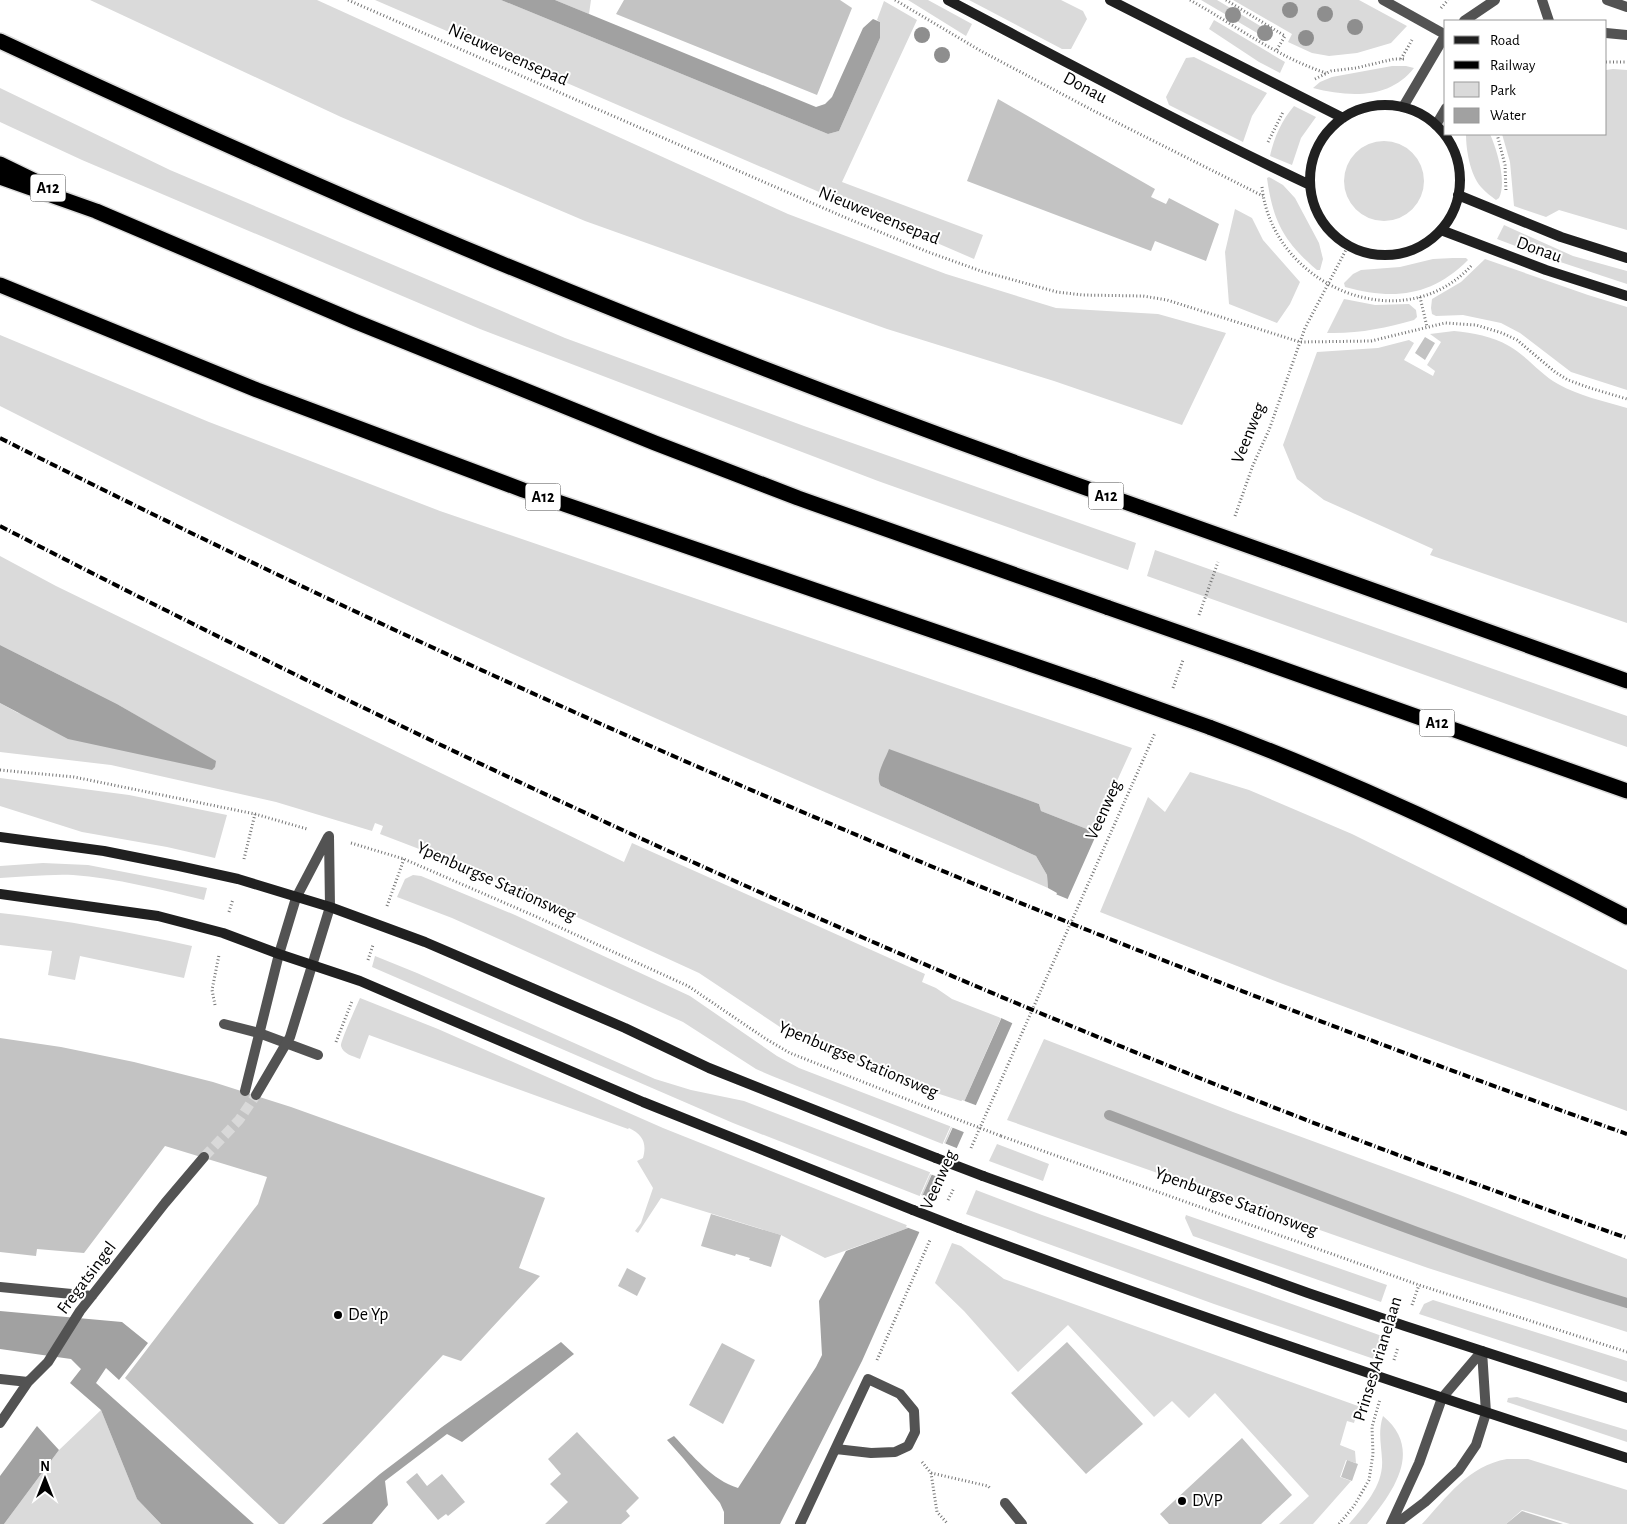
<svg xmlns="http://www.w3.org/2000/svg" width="1627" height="1524" viewBox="0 0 1627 1524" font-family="'Alegreya Sans',sans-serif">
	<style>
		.green { fill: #dadada }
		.water { fill: #a1a1a1 }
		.pier { fill: #fff }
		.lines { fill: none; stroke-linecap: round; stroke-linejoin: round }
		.stream { stroke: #a1a1a1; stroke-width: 10 }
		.building { fill: #c3c3c3 }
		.minor-tunnel { stroke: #d9d9d9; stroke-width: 10; stroke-dasharray: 10 5; stroke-linecap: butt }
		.motorway-casing { stroke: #dbdbdb; stroke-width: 18 }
		.path { stroke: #757575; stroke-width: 3; stroke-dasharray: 1 2.5; stroke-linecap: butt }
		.service { stroke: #535353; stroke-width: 10 }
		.minor { stroke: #535353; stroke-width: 10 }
		.secondary { stroke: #202020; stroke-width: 10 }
		.motorway { stroke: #000; stroke-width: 15 }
		.rail { stroke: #000; stroke-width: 4; stroke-dasharray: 8 2.5 1 2.5; stroke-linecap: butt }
		.motorway-bridge-casing { stroke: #dbdbdb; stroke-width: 18; stroke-linecap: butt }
		.path-bridge { stroke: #757575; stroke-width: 3; stroke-dasharray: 1 2.5; stroke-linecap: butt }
		.secondary-bridge { stroke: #202020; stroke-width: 10 }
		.motorway-bridge { stroke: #000; stroke-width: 15 }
		.tree { fill: #8e8e8e }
		.poi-dot { fill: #000; stroke: #fff; stroke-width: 2 }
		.labels { text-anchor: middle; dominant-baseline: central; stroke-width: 4; stroke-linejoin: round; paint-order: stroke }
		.shield { fill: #fff; stroke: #4c4c4c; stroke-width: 1 }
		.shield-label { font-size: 16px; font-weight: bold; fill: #000 }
		.street-label { font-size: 18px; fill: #000; stroke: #fff }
		.poi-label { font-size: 18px; fill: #000; stroke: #fff; text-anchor: start }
	</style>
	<rect width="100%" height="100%" fill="#fff"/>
	<path class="green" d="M90,0H317L788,214L946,274L1056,308L1158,314L1226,333L1182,425L1054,381L887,329L585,221L341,117Z
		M375,0H501L828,134L839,131L880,38V22L877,20L884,1L917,20L842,182L983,235L974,259Z
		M555,0H591L589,14Z
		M908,0H928L972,24L966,36Z
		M969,0H1061L1083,11L1087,19L1071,49H1062Z
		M1201,0H1217L1272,33L1269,40Z
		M1233,0H1359L1407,26L1391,43L1357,53L1329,56L1312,53L1288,42L1292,34Z
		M1214,20L1285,62L1280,73L1259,62L1209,29Z
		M1194,57L1267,93L1252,116L1243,142L1169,105L1166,97L1186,58Z
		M1392,66H1406L1414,68C1389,100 1348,97 1313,88L1320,82L1332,77Z
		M1613,69L1627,70V230L1559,210L1546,217L1514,206L1510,162L1502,134H1606V70Z
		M0,88L170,170L565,338L804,426L1136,543L1128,570L878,481L480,329L82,160L0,122Z
		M1294,106L1316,117L1301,138L1292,165L1270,156C1274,137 1282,120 1294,106Z
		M1466,134H1490C1497,150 1507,182 1499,198L1496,200C1491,196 1485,192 1481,187C1470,174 1466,150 1466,134Z
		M1344 181a40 40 0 1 1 80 0a40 40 0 1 1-80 0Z
		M1269,177L1283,185L1295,198L1319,243L1323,259L1320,270H1317C1284,242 1273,222 1267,178Z
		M1235,209L1252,218L1263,240L1300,282L1290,304L1277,323L1229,304L1225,252Z
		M1504,225L1573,256L1627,271V284L1545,257L1497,239Z
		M1453,258H1466L1468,260C1431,297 1393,300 1345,287L1344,283L1353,274L1361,270L1400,267L1433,259Z
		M1485,259L1588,295L1627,307V390L1571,372L1520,333L1501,323L1463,315L1436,316L1432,314L1431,308L1432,299L1461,282Z
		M1344,299L1375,305L1409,304L1416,310L1417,317L1414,320C1385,328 1358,334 1327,333Z
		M1454,331C1473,333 1492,336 1509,346C1527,356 1540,374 1558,384C1579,396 1604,401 1627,408V623L1430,555L1433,549L1324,500L1297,479L1283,445L1317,352L1378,348L1409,340L1414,343L1404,360L1433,376L1435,371L1427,365L1441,342L1430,334Z
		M0,335L209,422L440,511L1132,748L1096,827L1097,833L1041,811L1039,804L890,750L881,786L1036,856L1047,875L1048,888C847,802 646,716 448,624C298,554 148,481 0,406Z
		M1155,550L1627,716V747L1147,576Z
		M0,556L56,586L624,862L632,843L925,974L922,982L936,988L952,999L1001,1018L964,1102L918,1087L815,1047L795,1037L699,973L474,870L380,834L383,826L375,823L372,831L276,802L111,765L0,752V703L18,713L216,762L117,704L0,645Z
		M1190,772L1249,790L1352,834L1627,970V1111L1283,984L1100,912L1148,797L1165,812Z
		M0,778L129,795L227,815L215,858L167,847L82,832L0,806Z
		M43,863L88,865L207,888L204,900C163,890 115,878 73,875C48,874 24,877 0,878V866Z
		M413,875L421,876L515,915L690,996L777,1056L799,1068L952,1127L945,1145L772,1076L756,1069L683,1022L452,918L397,897L405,879Z
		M0,913C65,920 129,932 192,946L184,978L80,956L75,980L48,975L52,951L0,945Z
		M375,956L417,973L655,1079L691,1090L744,1101L932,1173L922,1197L733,1123L372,967Z
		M360,998L438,1029L663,1128L909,1226L908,1228L825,1258L781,1235L661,1198L638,1233L635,1231L641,1223L653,1188L637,1161L643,1158C647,1143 643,1135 629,1128L628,1129L369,1035L360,1059C353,1056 343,1054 341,1046C340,1042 357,1005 360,998Z
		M1044,1039L1233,1112L1460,1195L1627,1259V1332L1428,1268L1007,1120Z
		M997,1144L1049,1164L1043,1181L989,1161Z
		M976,1190L1042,1215L1382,1336L1374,1359L1214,1304L966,1214Z
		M1186,1215L1387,1285L1381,1302L1193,1236L1185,1218Z
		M952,1243L961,1246L1004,1279L1358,1406V1409L1354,1423L1347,1421L1340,1445L1355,1451L1356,1463L1346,1460L1340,1477L1351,1481L1313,1524H1279L1309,1496L1215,1393L1189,1418L1172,1401L1154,1417L1068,1325L1018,1372L964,1311L935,1283Z
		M1433,1300L1627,1361V1382L1419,1314L1424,1304Z
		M1517,1397L1627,1430V1442L1507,1402L1508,1398Z
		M101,1410L137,1499L161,1524H4L59,1450Z
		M1383,1416C1424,1450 1393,1492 1367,1524H1349C1365,1505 1384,1485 1382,1459C1381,1443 1378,1431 1383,1416Z
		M1507,1459H1528L1627,1490V1524H1570L1522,1510L1506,1524H1422C1447,1497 1468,1466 1507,1459Z"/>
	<path class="water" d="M501,0H555L816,107L825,104L832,97L863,28L873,19L880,22V38L839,131L828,134Z
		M0,645L117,704L216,761L215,767L212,770L68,739L0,703Z
		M889,749L1039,804L1041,811L1097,833L862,1361L780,1524H724V1512L720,1503L683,1458L667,1440L674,1436C693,1456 712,1480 738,1488L816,1367L822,1355L819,1301L846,1251L908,1228L1057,893L1048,888L1047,875L1036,856L881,786C874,776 885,760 889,749Z
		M0,1311L122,1322L148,1343L119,1380L106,1368L96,1383L254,1524H161L137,1499L101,1410L70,1383L81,1369L71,1359L0,1349Z
		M561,1342L574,1354L462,1442L447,1434L385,1481L388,1505L372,1524H322L380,1474L442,1427Z
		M37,1426L59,1450L4,1524H0V1476Z"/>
	<path class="pier" d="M1053,893L1070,900L1014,1024L999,1017Z
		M962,1100L978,1106L966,1133L951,1127L944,1143L959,1149L946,1180L930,1174L921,1195L936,1201L922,1233L906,1227Z"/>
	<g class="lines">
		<path class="stream" d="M1109,1115C1280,1180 1451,1249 1627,1303"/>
	</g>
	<path class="building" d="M624,0H840L852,8L817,95L616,14Z
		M998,99L1155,189L1151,197L1166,204L1169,198L1219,224L1206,261L1155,241L1151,251L967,181Z
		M1425,337L1435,343L1425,360L1415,353Z
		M0,1038L61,1047L134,1062L213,1082L291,1107L545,1198L519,1268L540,1276L461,1361L443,1355L284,1524H279L125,1378L258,1204L267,1177L165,1146L84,1253L37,1249L36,1256L0,1252Z
		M711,1214L781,1235L771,1267L749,1260L750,1258L736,1254L735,1256L701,1246Z
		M627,1268L646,1278L637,1296L618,1286Z
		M1067,1342L1143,1424L1086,1474L1011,1393Z
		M722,1343L755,1360L723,1424L689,1405Z
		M577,1432L639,1498L626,1511L630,1516L621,1524H545L568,1502L550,1484L561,1474L548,1459Z
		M1242,1438L1292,1495L1261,1524H1169L1160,1514Z
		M1347,1460L1358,1464L1352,1481L1341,1477Z
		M417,1473L427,1486L442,1474L465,1502L448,1516L446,1514L438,1520L406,1482Z
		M1522,1511L1563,1524H1506Z"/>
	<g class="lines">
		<path class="minor-tunnel" d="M204,1157L239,1120L256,1095"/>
		<g class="motorway-casing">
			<path id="motorway" d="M0,41C163,117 327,191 493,260C707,349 924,431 1142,508
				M0,164L35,181
				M0,177L96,211L354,321L655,443L798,498L1109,608
				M0,285L257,390L523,490L1094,686
				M1283,558L1627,681
				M1246,656L1627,791
				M1209,727C1353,781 1491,846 1627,917"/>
		</g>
		<path class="path" d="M348,0L844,217L928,252L981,271L1057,292L1083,295L1143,296L1167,300L1300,342L1371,341L1445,323L1476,325L1502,333L1517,340L1555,372L1568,380L1590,388L1627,399
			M895,0L981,51L1094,111L1263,196
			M1190,0C1235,25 1277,57 1326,73
			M1226,0L1285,36L1276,51
			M1441,8L1448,0
			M1401,59L1412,40
			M1606,62H1627
			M1315,79L1331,71L1356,68L1394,59H1406
			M1497,134L1505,165L1506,192
			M1268,142L1283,112
			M1262,187C1272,285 1402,342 1472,265
			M1420,297L1427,327
			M1235,516L1253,465L1269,430L1305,328L1348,246
			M1199,615L1218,562
			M1173,688L1183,660
			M0,770L74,777L255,814L307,829
			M351,843L404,859L537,917L688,986L766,1039L790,1053L954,1118
			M244,859L255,814
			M387,906L404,859
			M229,912L233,899
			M368,960L373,945
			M215,1005L212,990L219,955
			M336,1042L352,1001
			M1001,1136L1419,1285L1627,1352
			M971,1148L1155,733
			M948,1200L954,1188
			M1412,1305L1419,1285
			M877,1360L930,1240
			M1394,1360L1398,1347
			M922,1462L931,1473L937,1512L948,1524
			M931,1473L988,1486L991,1489
			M1339,1524L1354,1506L1369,1480L1373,1454L1372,1427L1380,1399"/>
		<path class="service" d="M329,836L330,907
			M296,898L328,837
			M224,1024L259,1033L318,1055"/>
		<path class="minor" d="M1383,0L1446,35
			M1542,0L1549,21
			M1607,0L1627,7
			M1464,21L1495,0
			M1606,33L1627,35
			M1403,107L1446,34
			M1436,125L1446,108
			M245,1091L279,954L296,898
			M256,1095L290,1037L330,907
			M0,1287L92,1296
			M0,1379L28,1382
			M0,1423L28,1382L48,1362L80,1311L165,1203L204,1157
			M1005,1503L1022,1524
			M800,1524L868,1379L900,1394L914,1411L915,1432L908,1446L895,1452L871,1453L836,1449
			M1391,1524L1419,1463L1442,1398L1482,1351
			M1396,1524L1425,1502L1459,1470L1476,1445L1486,1413L1482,1351"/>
		<path class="secondary" d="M948,0C1068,63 1187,127 1310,185
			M1110,0L1343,118
			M1310 180a75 75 0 1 1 150 0a75 75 0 1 1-150 0Z
			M1458,195L1561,237L1627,258
			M1441,230L1546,270L1627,296
			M0,837L104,851L179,866L238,879L330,907L425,942L625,1028L709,1068L936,1158
			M0,894L158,916L223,933L279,954L360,981L643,1102L913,1210
			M983,1176L1308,1293L1405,1326L1627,1398
			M959,1228C1180,1311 1403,1386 1627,1458"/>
		<use href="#motorway" class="motorway"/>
		<path class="rail" d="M0,438C527,705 1070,936 1627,1134
			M0,526C526,797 1068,1043 1627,1238"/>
		<g class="motorway-bridge-casing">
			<path id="motorway-bridge" d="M1142,508L1283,558
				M1109,608L1246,656
				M1094,686L1209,727"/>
		</g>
		<path class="path-bridge" d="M954,1118L1001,1136"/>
		<path class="secondary-bridge" d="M936,1158L983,1176
			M913,1210L959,1228"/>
		<use href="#motorway-bridge" class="motorway-bridge"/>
	</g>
	<g class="tree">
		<circle cx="1290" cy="10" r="8"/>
		<circle cx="1325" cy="14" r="8"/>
		<circle cx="1233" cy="15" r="8"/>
		<circle cx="1355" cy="27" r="8"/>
		<circle cx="1265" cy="33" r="8"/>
		<circle cx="922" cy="35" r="8"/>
		<circle cx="1306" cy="38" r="8"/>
		<circle cx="942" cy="55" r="8"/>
	</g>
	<g class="poi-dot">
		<circle cx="338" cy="1315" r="5"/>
		<circle cx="1182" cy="1501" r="5"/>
	</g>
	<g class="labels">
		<g class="shield">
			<rect x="30.5" y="174.5" width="35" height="27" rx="4"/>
			<rect x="1088.5" y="482.5" width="35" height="27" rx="4"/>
			<rect x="525.5" y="483.5" width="35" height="27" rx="4"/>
			<rect x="1419.5" y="709.5" width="35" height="27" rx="4"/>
		</g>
		<g class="shield-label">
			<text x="48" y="188">A12</text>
			<text x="1106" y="496">A12</text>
			<text x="543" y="497">A12</text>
			<text x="1437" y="723">A12</text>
		</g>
		<g class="street-label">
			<text transform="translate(508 55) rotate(24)">Nieuweveensepad</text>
			<text transform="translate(1085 88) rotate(28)">Donau</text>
			<text transform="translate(879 216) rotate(22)">Nieuweveensepad</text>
			<text transform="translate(1539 250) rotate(20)">Donau</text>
			<text transform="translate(1249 433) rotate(-68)">Veenweg</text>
			<text transform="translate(1104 810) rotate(-66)">Veenweg</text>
			<text transform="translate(496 882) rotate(24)">Ypenburgse Stationsweg</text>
			<text transform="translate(858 1060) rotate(23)">Ypenburgse Stationsweg</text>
			<text transform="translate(939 1180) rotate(-66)">Veenweg</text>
			<text transform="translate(1236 1202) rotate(20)">Ypenburgse Stationsweg</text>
			<text transform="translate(87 1278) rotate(-53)">Fregatsingel</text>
			<text transform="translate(1378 1359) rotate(-73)">Prinses Arianelaan</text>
		</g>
		<g class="poi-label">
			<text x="348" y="1315">De Yp</text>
			<text x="1192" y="1501">DVP</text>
		</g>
	</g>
	<rect x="1444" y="20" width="162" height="115" fill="#ffffff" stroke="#999999"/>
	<rect x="1454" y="36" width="25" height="8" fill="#202020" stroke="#999999"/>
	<text x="1490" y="45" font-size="15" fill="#000000">Road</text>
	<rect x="1454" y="61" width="25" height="8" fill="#000000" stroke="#999999"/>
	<text x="1490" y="70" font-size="15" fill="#000000">Railway</text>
	<rect x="1454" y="82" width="25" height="15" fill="#dadada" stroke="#999999"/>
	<text x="1490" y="95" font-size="15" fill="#000000">Park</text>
	<rect x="1454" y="108" width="25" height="15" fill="#a1a1a1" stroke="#999999"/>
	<text x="1490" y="120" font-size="15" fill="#000000">Water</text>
	<g transform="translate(45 1479)" stroke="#ffffff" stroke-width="4" paint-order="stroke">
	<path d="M0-4L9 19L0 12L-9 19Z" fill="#000000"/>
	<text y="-8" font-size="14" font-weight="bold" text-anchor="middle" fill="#000000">N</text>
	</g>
</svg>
